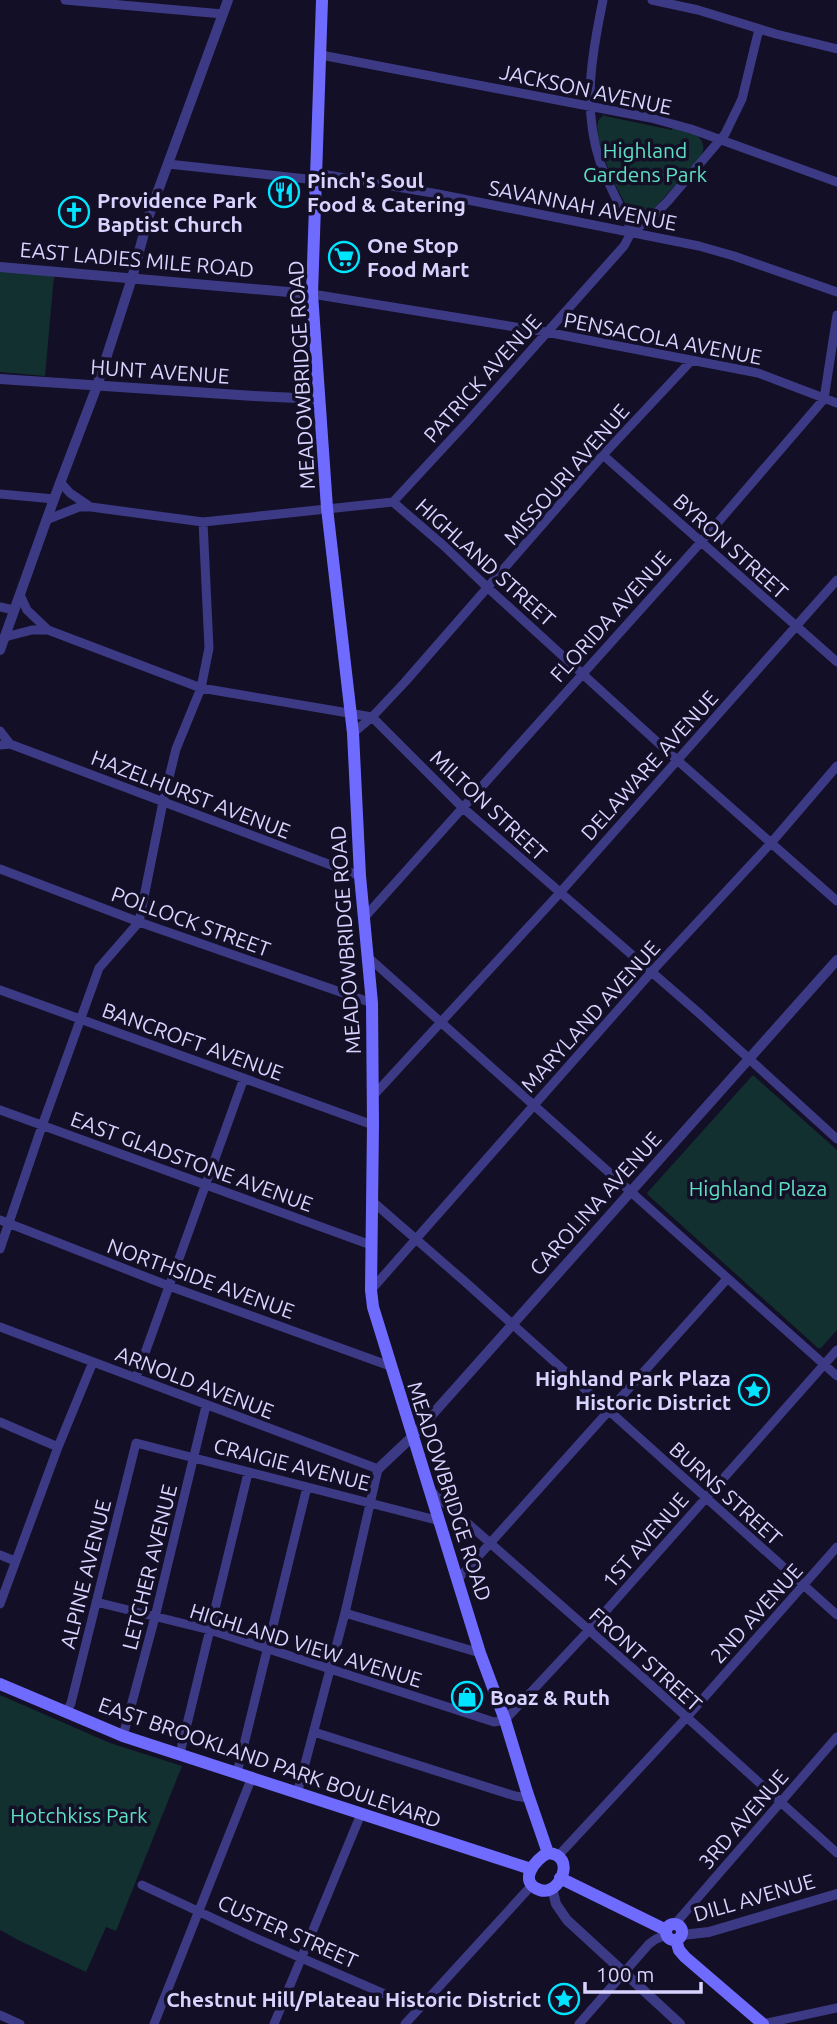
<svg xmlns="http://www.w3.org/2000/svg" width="837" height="2024" viewBox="0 0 837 2024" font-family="Ubuntu,sans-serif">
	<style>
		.green { fill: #12302f }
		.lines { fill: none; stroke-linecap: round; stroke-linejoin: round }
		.minor { stroke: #3d3a85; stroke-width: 9 }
		.tertiary { stroke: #3d3a85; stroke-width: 10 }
		.secondary { stroke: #6f6bff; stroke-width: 12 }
		.labels { text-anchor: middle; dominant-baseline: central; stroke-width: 7; stroke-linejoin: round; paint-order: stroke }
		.street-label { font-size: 21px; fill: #d9d4ff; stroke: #130f26 }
		.park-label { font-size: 21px; fill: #5fe0c0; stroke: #130f26 }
		.poi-label { font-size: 21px; font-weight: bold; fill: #d9d4ff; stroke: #130f26; text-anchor: start }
	</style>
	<rect width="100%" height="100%" fill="#130f26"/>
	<path class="green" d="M605,114V116L672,130L673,126C689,132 712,136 700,158L650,213L643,218L634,217C622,202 592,141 598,122C599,118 602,117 605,114Z
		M0,271L54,276L45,376L0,372Z
		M752,1076H754L837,1150V1330L821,1348H818L648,1195L647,1193Z
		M0,1695L110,1743L182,1766L116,1931L106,1927L86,1972L18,1940L0,1930Z"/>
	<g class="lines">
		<path class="minor" d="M65,0L223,14
			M603,0C592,53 582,108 600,162C609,186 621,208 632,231
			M652,0L698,10L776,34L837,49
			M321,55L651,118L691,129L837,182
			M168,164L316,180
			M316,173L438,194L699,246L734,256L837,292
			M312,294L546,332L758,373L837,403
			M603,455L837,662
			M60,482L70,493L89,506
			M0,494L54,499
			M393,502L443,545L488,588L677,760L837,901
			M46,520L79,507H91L203,522L393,502L468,421L624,246L632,231L649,220L668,201L725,134L742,99L759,29
			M20,595L27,610L48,630
			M0,607L14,610
			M5,637L32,630H48L201,688L372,717L462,807L701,1015L837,1139
			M0,731L10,744
			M353,733L372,717L405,682L603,455L691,361
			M0,745L10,744L360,876
			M0,869L139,922L372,1003
			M363,919L701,542L824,399L837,315
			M369,958L837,1376
			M0,990L373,1125
			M373,1096L557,896L837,580
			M0,1110L371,1245
			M372,1201L463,1280L837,1615
			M0,1220L169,1286L390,1366
			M0,1249L42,1126L99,968L139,922L163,802L176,749L201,688L209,648L203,522
			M371,1290L655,968L771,843L837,766
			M0,1327L378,1469L345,1613L297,1794
			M136,1378L244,1078
			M0,1422L58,1447
			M431,1491L639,1674L837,1853
			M0,1555L15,1561
			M458,1579L727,1279
			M96,1602L210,1630L494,1722L505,1720L589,1630L837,1350
			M0,1604L58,1447L93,1362
			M345,1613L480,1653
			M66,1713L71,1703L136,1443L440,1521
			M314,1732L515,1796L528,1798
			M123,1736L155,1617L206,1406
			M180,1753L248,1473
			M237,1773L307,1487
			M558,1856L686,1718L837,1547
			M142,1885L251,1936L419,2009
			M675,1924L837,1737
			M0,2015L20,2024
			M154,2024L252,1777
			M274,2024L361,1814
			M405,2024L532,1885
			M579,2024L649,1944L656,1939L666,1935
			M762,2024L837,2008"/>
		<path class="tertiary" d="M0,267L312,294
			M0,379L254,396L318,399
			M0,650L54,499L97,386L132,278L148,218L228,0
			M378,1469L414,1435L837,960
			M552,1888L556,1904L567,1920L680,2024
			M682,1935L709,1932L837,1894"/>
		<path class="secondary" d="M322,0L312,294L327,508L353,733L360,876L372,1003L373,1125L371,1290L373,1307L480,1653L505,1720L527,1792L548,1853
			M0,1684L123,1736L531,1869
			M548,1853C578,1855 559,1897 540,1890C517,1882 535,1859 548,1853Z
			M560,1878L666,1930
			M666 1932a8 8 0 1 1 16 0a8 8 0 1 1-16 0Z
			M676,1940L679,1950L685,1957L763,2024"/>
	</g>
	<defs>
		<g id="restaurant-ring" transform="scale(1.575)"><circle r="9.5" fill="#130f26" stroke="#00e5ff" stroke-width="1.5"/><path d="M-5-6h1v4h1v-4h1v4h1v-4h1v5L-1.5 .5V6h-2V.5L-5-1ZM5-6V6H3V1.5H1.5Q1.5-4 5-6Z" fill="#00e5ff"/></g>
		<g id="church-ring" transform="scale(1.575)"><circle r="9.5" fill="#130f26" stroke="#00e5ff" stroke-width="1.5"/><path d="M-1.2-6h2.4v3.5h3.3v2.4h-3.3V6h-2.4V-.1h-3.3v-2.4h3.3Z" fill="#00e5ff"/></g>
		<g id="supermarket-ring" transform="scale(1.575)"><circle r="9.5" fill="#130f26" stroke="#00e5ff" stroke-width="1.5"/><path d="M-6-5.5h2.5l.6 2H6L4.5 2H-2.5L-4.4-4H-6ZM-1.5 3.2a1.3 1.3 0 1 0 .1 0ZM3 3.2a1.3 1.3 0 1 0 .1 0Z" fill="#00e5ff"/></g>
		<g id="sight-ring" transform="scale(1.575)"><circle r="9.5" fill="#130f26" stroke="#00e5ff" stroke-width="1.5"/><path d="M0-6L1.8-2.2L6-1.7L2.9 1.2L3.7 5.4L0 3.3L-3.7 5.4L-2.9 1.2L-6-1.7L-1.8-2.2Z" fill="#00e5ff"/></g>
		<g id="shop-ring" transform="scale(1.575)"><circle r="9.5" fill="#130f26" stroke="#00e5ff" stroke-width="1.5"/><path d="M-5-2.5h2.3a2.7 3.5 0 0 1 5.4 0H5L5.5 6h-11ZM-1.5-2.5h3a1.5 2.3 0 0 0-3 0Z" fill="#00e5ff"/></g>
	</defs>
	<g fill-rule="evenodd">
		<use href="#restaurant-ring" x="284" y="192"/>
		<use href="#church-ring" x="74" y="212"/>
		<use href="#supermarket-ring" x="344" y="257"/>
		<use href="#sight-ring" x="754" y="1390"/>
		<use href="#shop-ring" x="467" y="1697"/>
		<use href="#sight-ring" x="564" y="1999"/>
	</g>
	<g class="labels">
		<g class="street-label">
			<text transform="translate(586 89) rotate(12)">JACKSON AVENUE</text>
			<text transform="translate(583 205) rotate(11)">SAVANNAH AVENUE</text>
			<text transform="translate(137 259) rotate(5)">EAST LADIES MILE ROAD</text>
			<text transform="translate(663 338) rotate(11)">PENSACOLA AVENUE</text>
			<text transform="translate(160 371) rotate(4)">HUNT AVENUE</text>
			<text transform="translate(301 375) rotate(-93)">MEADOWBRIDGE ROAD</text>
			<text transform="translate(482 378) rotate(-48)">PATRICK AVENUE</text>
			<text transform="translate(566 474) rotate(-49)">MISSOURI AVENUE</text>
			<text transform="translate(731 546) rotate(42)">BYRON STREET</text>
			<text transform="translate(486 562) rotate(42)">HIGHLAND STREET</text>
			<text transform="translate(610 616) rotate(-48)">FLORIDA AVENUE</text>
			<text transform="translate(649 765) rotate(-48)">DELAWARE AVENUE</text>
			<text transform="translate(191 794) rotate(21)">HAZELHURST AVENUE</text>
			<text transform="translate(489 805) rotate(43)">MILTON STREET</text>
			<text transform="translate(191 921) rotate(20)">POLLOCK STREET</text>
			<text transform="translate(345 940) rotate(-94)">MEADOWBRIDGE ROAD</text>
			<text transform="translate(590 1016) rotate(-48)">MARYLAND AVENUE</text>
			<text transform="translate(193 1041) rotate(20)">BANCROFT AVENUE</text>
			<text transform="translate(192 1161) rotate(20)">EAST GLADSTONE AVENUE</text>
			<text transform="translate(595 1203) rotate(-48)">CAROLINA AVENUE</text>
			<text transform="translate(201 1278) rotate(20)">NORTHSIDE AVENUE</text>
			<text transform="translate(195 1382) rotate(21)">ARNOLD AVENUE</text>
			<text transform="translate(292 1464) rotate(14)">CRAIGIE AVENUE</text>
			<text transform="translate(450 1491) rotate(72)">MEADOWBRIDGE ROAD</text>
			<text transform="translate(726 1493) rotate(42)">BURNS STREET</text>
			<text transform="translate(645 1540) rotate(-49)">1ST AVENUE</text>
			<text transform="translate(149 1567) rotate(-76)">LETCHER AVENUE</text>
			<text transform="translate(85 1574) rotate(-76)">ALPINE AVENUE</text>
			<text transform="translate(756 1613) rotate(-48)">2ND AVENUE</text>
			<text transform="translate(306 1645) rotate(17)">HIGHLAND VIEW AVENUE</text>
			<text transform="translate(646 1659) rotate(42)">FRONT STREET</text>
			<text transform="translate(270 1762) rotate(19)">EAST BROOKLAND PARK BOULEVARD</text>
			<text transform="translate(743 1819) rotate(-49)">3RD AVENUE</text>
			<text transform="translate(754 1897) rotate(-16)">DILL AVENUE</text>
			<text transform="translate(288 1931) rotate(24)">CUSTER STREET</text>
		</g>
		<g class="park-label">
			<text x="645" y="150">Highland<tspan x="645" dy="24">Gardens Park</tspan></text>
			<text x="758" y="1188">Highland Plaza</text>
			<text x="79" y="1815">Hotchkiss Park</text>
		</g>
		<g class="poi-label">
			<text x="307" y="180">Pinch's Soul<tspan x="307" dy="24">Food &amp; Catering</tspan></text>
			<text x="97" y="200">Providence Park<tspan x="97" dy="24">Baptist Church</tspan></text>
			<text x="367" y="245">One Stop<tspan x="367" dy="24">Food Mart</tspan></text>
			<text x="731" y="1378" text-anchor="end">Highland Park Plaza<tspan x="731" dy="24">Historic District</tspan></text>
			<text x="490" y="1697">Boaz &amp; Ruth</text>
			<text x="541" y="1999" text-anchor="end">Chestnut Hill/Plateau Historic District</text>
		</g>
	</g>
	<path d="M585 1982v10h116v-10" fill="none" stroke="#d9d4ff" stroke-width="3.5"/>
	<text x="596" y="1982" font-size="21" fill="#d9d4ff" stroke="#130f26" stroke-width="5" paint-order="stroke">100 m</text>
</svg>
